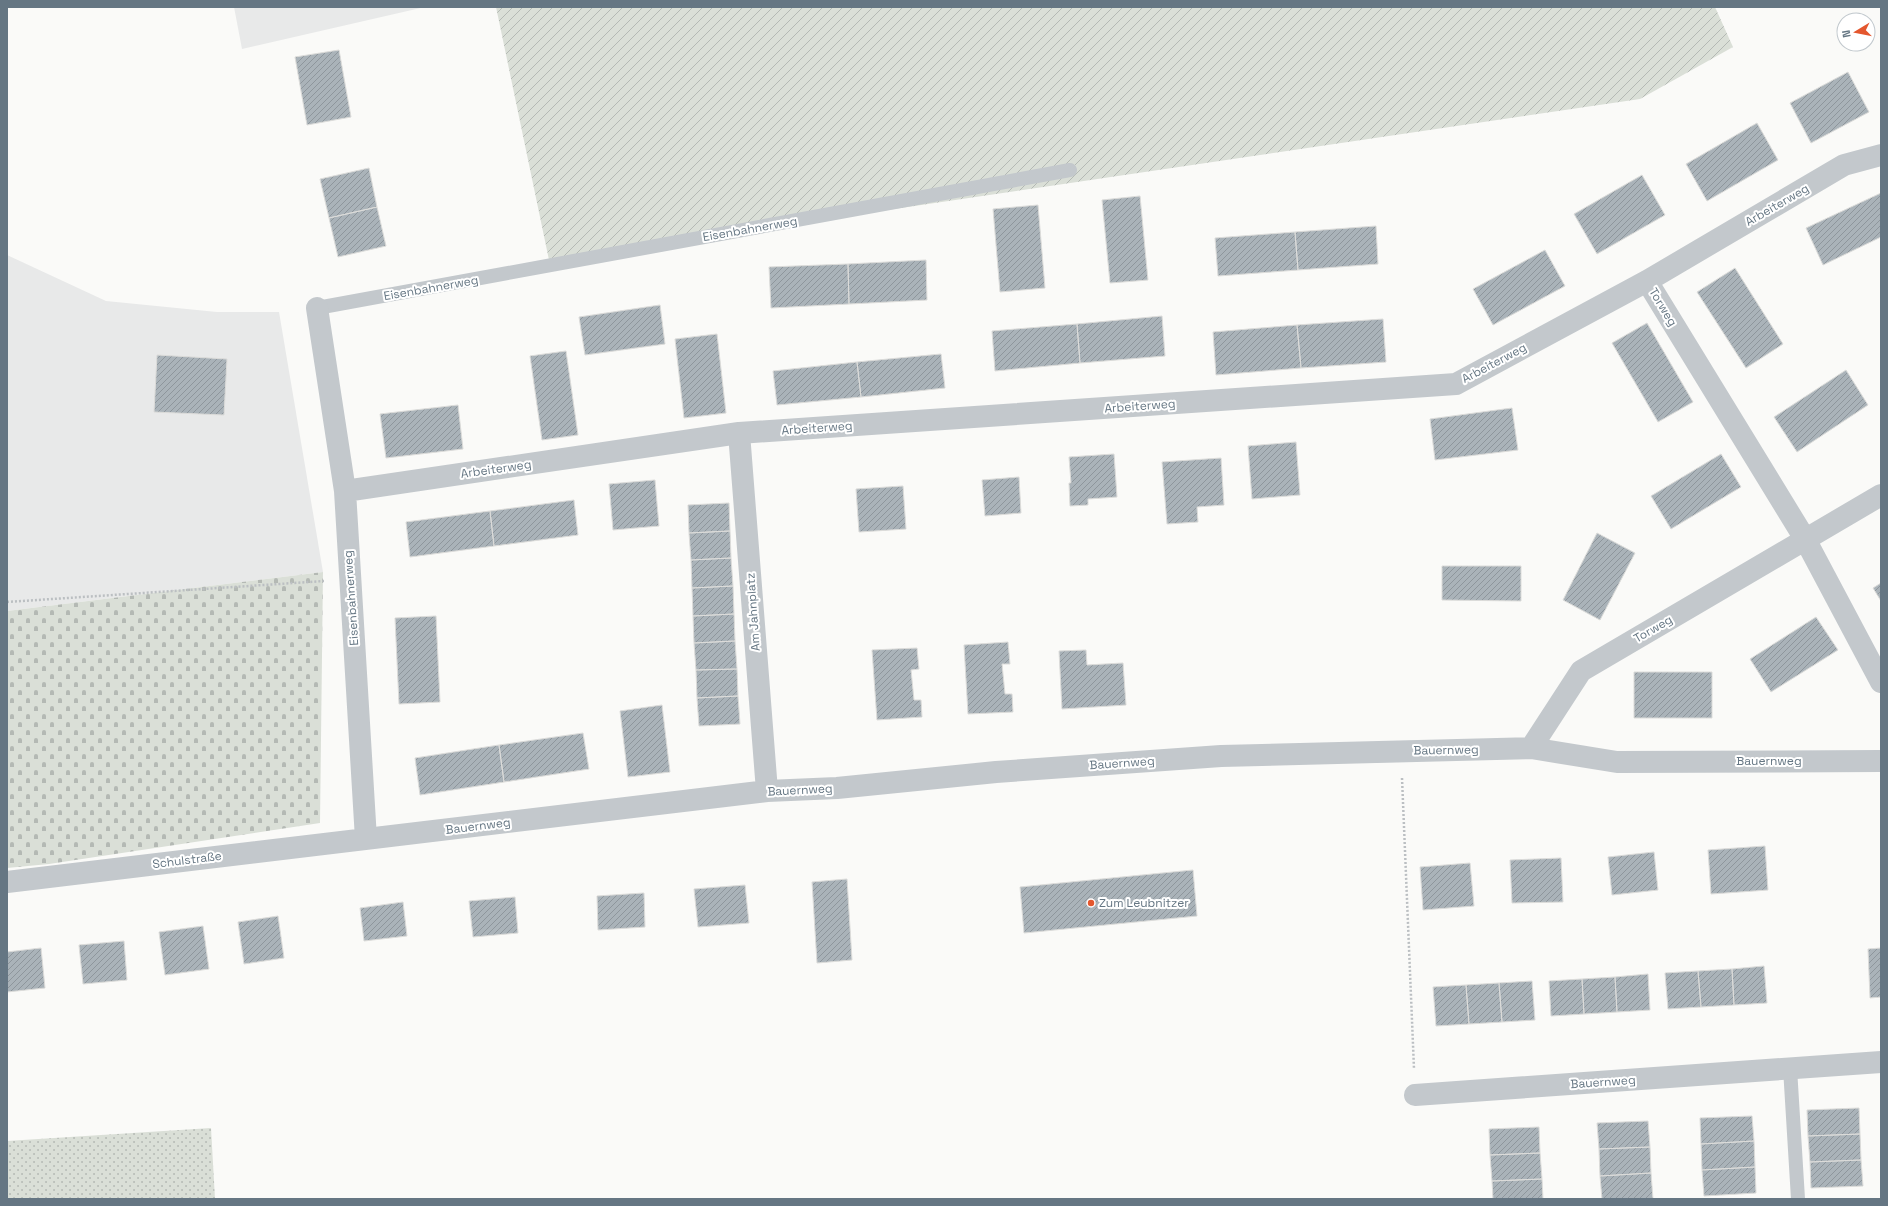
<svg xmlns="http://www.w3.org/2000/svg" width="1888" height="1206" viewBox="0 0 1888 1206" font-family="'Space Grotesk',sans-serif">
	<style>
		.built { fill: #e8e9e9 }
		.grass { fill: url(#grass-dots) }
		.cemetery { fill: url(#cemetery-stones) }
		.garden { fill: url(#garden-furrows) }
		.building { fill: url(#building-hatch); stroke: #dcdcda }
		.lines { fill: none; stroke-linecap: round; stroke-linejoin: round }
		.path { stroke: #bbbfc2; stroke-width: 2.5; stroke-dasharray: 2 2; stroke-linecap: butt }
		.lane { stroke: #c3c8cc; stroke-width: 14 }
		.street { stroke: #c3c8cc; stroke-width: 22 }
		.poi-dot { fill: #e4572e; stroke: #fff; stroke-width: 1.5 }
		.labels { text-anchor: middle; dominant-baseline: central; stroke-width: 4; stroke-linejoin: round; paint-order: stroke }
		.street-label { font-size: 12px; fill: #657683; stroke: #fff }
		.poi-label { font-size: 12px; fill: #657683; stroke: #fff; text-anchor: start }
	</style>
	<defs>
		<pattern id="grass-dots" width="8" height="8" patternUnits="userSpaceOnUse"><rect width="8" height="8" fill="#dadfd7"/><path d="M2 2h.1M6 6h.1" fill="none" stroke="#b4b9b4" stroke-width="1.8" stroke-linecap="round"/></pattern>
		<pattern id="cemetery-stones" width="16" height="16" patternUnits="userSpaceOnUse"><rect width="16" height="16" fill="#dadfd7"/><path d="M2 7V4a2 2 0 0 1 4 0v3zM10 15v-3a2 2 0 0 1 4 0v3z" fill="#b4b9b4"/></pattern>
		<pattern id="garden-furrows" width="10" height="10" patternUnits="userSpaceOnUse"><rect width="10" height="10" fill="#dadfd7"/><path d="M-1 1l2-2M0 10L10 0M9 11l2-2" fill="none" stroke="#b4b9b4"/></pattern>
		<pattern id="building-hatch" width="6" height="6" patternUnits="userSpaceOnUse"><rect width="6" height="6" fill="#aab3b9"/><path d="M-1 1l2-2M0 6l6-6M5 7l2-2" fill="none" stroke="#8e969c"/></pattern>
	</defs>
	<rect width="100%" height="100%" fill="#fafaf8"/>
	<path class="built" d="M234,7H425L242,49Z
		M7,255L106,301L217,312H279L323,572L7,611Z"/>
	<path class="grass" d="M211,1128L215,1199H7V1141Z"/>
	<path class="cemetery" d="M323,572L320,823L49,864L7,868V611Z"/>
	<path class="garden" d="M496,7H1715L1733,47L1640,99L549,260Z"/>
	<path class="building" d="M339,50L351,117L307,125L295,57Z
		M1848,72L1869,112L1811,143L1790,103Z
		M1757,123L1778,160L1707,201L1686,164Z
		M369,168L377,207L329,218L320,179Z
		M1642,175L1665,215L1597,254L1574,214Z
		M1881,193V237L1823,265L1806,228Z
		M1140,196L1148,280L1110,283L1102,200Z
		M1038,205L1045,288L1000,292L993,209Z
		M377,207L386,246L338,257L329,218Z
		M1376,226L1378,264L1298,270L1295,232Z
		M1295,232L1298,270L1218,276L1215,238Z
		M1545,250L1565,286L1493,325L1473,289Z
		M926,260L927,300L849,304L848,264Z
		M848,264L849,304L771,308L769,267Z
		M1735,268L1783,344L1746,368L1697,292Z
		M660,305L665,344L585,355L579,317Z
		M1162,316L1165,356L1080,363L1077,324Z
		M1383,319L1386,362L1301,368L1297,325Z
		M1647,323L1693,402L1658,422L1612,343Z
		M1077,324L1080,363L995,371L992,331Z
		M1297,325L1301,368L1216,375L1213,332Z
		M717,334L726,413L684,418L675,339Z
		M566,351L578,435L542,440L530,356Z
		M941,354L945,388L861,397L857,362Z
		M157,355L227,359L224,415L154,412Z
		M857,362L861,397L777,405L773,371Z
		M1846,370L1868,405L1797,452L1774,417Z
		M458,405L463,449L386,458L380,414Z
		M1512,408L1518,450L1435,460L1430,419Z
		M1296,442L1300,495L1252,499L1248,446Z
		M1114,454L1117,497L1088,499V505L1070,506L1069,483H1071L1069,457Z
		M1721,454L1741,487L1671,529L1651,496Z
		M1221,458L1224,505L1197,507L1198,522L1167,524L1162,462Z
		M1019,477L1021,513L985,516L982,480Z
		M655,480L659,526L613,530L609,484Z
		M903,486L906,529L859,532L856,489Z
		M574,500L578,535L494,546L490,511Z
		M729,503L730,531L689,533L688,505Z
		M490,511L494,546L410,557L406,522Z
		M730,531L731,558L691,560L689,533Z
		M1597,533L1635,553L1600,620L1563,600Z
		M731,558L733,586L692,588L691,560Z
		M1442,566H1521V601L1442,600Z
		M1881,583V601L1873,588Z
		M733,586L734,614L693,616L692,588Z
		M734,614L735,641L694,643L693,616Z
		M436,616L440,702L399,704L395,618Z
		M1816,617L1838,650L1771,692L1750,659Z
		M735,641L737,669L696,670L694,643Z
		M1008,642L1010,664H1002L1005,694H1012L1013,712L968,714L964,645Z
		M917,648L919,669L911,670L914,700H921L922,717L877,720L872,650Z
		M1086,650L1087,665L1123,663L1126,705L1062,709L1059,651Z
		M737,669L738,696L697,698L696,670Z
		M1634,672H1712V718H1634Z
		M738,696L740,724L699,726L697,698Z
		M662,705L670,772L628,777L620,711Z
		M583,733L589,769L504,782L499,745Z
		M499,745L504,782L420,795L415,758Z
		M1765,846L1768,890L1711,894L1708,850Z
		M1654,852L1658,890L1612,895L1608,857Z
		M1561,858L1563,902L1512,903L1510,860Z
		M1470,863L1474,906L1423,910L1420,867Z
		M1193,870L1197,916L1024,933L1020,887Z
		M847,879L852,960L817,963L812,882Z
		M745,885L749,923L698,927L694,889Z
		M644,893L645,927L598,930L597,896Z
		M515,897L518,933L473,937L469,901Z
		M403,902L407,936L364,941L360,908Z
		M278,916L284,958L244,964L238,922Z
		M203,926L209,969L165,975L159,932Z
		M124,941L127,980L83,984L79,945Z
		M41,948L45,988L7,992V952Z
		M1881,948V997L1870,998L1868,949Z
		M1764,966L1767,1003L1734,1005L1732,969Z
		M1732,969L1734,1005L1701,1007L1698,971Z
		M1698,971L1701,1007L1668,1009L1665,973Z
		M1648,974L1650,1010L1617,1012L1615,977Z
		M1615,977L1617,1012L1584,1014L1582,979Z
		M1582,979L1584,1014L1551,1016L1549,981Z
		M1532,981L1535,1020L1502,1022L1499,983Z
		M1499,983L1502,1022L1469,1024L1466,985Z
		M1466,985L1469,1024L1436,1026L1433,987Z
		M1859,1108L1860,1134L1808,1136L1807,1110Z
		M1752,1116L1754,1141L1701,1144L1700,1118Z
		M1648,1121L1650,1147L1599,1149L1597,1123Z
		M1539,1127L1540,1153L1490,1155L1489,1129Z
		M1860,1134L1861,1160L1810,1162L1808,1136Z
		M1754,1141L1755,1167L1702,1170L1701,1144Z
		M1650,1147L1651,1173L1600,1176L1599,1149Z
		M1540,1153L1542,1179L1492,1181L1490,1155Z
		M1861,1160L1863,1186L1811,1188L1810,1162Z
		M1755,1167L1756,1193L1704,1196L1702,1170Z
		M1651,1173L1653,1199H1602L1600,1176Z
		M1542,1179L1543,1199H1493L1492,1181Z"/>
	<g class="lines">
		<path class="path" d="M7,602L324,581
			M1402,778L1414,1069"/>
		<path class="lane" d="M317,308L1070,170
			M1790,1068L1798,1199"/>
		<path class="street" d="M1647,281L1805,539L1881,682
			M317,308L345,491L366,839
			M739,433L767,791
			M345,491L739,433L1456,384L1647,281L1844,165L1881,155
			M1531,748L1581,671L1881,495
			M7,882L767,791L837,788L996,772L1221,756L1531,748L1617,762L1881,761
			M1415,1095L1881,1062"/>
	</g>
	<circle class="poi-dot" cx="1091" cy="903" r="4"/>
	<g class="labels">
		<g class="street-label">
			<text transform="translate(1777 205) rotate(-30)">Arbeiterweg</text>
			<text transform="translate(750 229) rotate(-10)">Eisenbahnerweg</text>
			<text transform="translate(431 288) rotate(-10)">Eisenbahnerweg</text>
			<text transform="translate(1663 307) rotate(59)">Torweg</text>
			<text transform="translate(1494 363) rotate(-28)">Arbeiterweg</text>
			<text transform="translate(1140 406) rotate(-4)">Arbeiterweg</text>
			<text transform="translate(817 428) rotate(-4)">Arbeiterweg</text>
			<text transform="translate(496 469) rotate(-8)">Arbeiterweg</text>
			<text transform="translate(351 598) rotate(-94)">Eisenbahnerweg</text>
			<text transform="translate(753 612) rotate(-94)">Am Jahnplatz</text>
			<text transform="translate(1653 629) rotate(-30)">Torweg</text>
			<text transform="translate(1446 750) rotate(-1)">Bauernweg</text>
			<text x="1769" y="761">Bauernweg</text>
			<text transform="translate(1122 763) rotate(-4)">Bauernweg</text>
			<text transform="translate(800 790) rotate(-3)">Bauernweg</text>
			<text transform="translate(478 826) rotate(-7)">Bauernweg</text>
			<text transform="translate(187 860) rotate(-7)">Schulstraße</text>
			<text transform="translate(1603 1082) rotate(-4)">Bauernweg</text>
		</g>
		<g class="poi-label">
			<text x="1099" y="903">Zum Leubnitzer</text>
		</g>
	</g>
	<rect width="1888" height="1206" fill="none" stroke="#657683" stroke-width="16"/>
	<g transform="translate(1856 32) rotate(260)"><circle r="19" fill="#ffffff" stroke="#c1c8cd"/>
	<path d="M0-3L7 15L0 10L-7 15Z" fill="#e4572e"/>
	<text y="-6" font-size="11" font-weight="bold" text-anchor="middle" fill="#657683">N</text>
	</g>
</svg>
